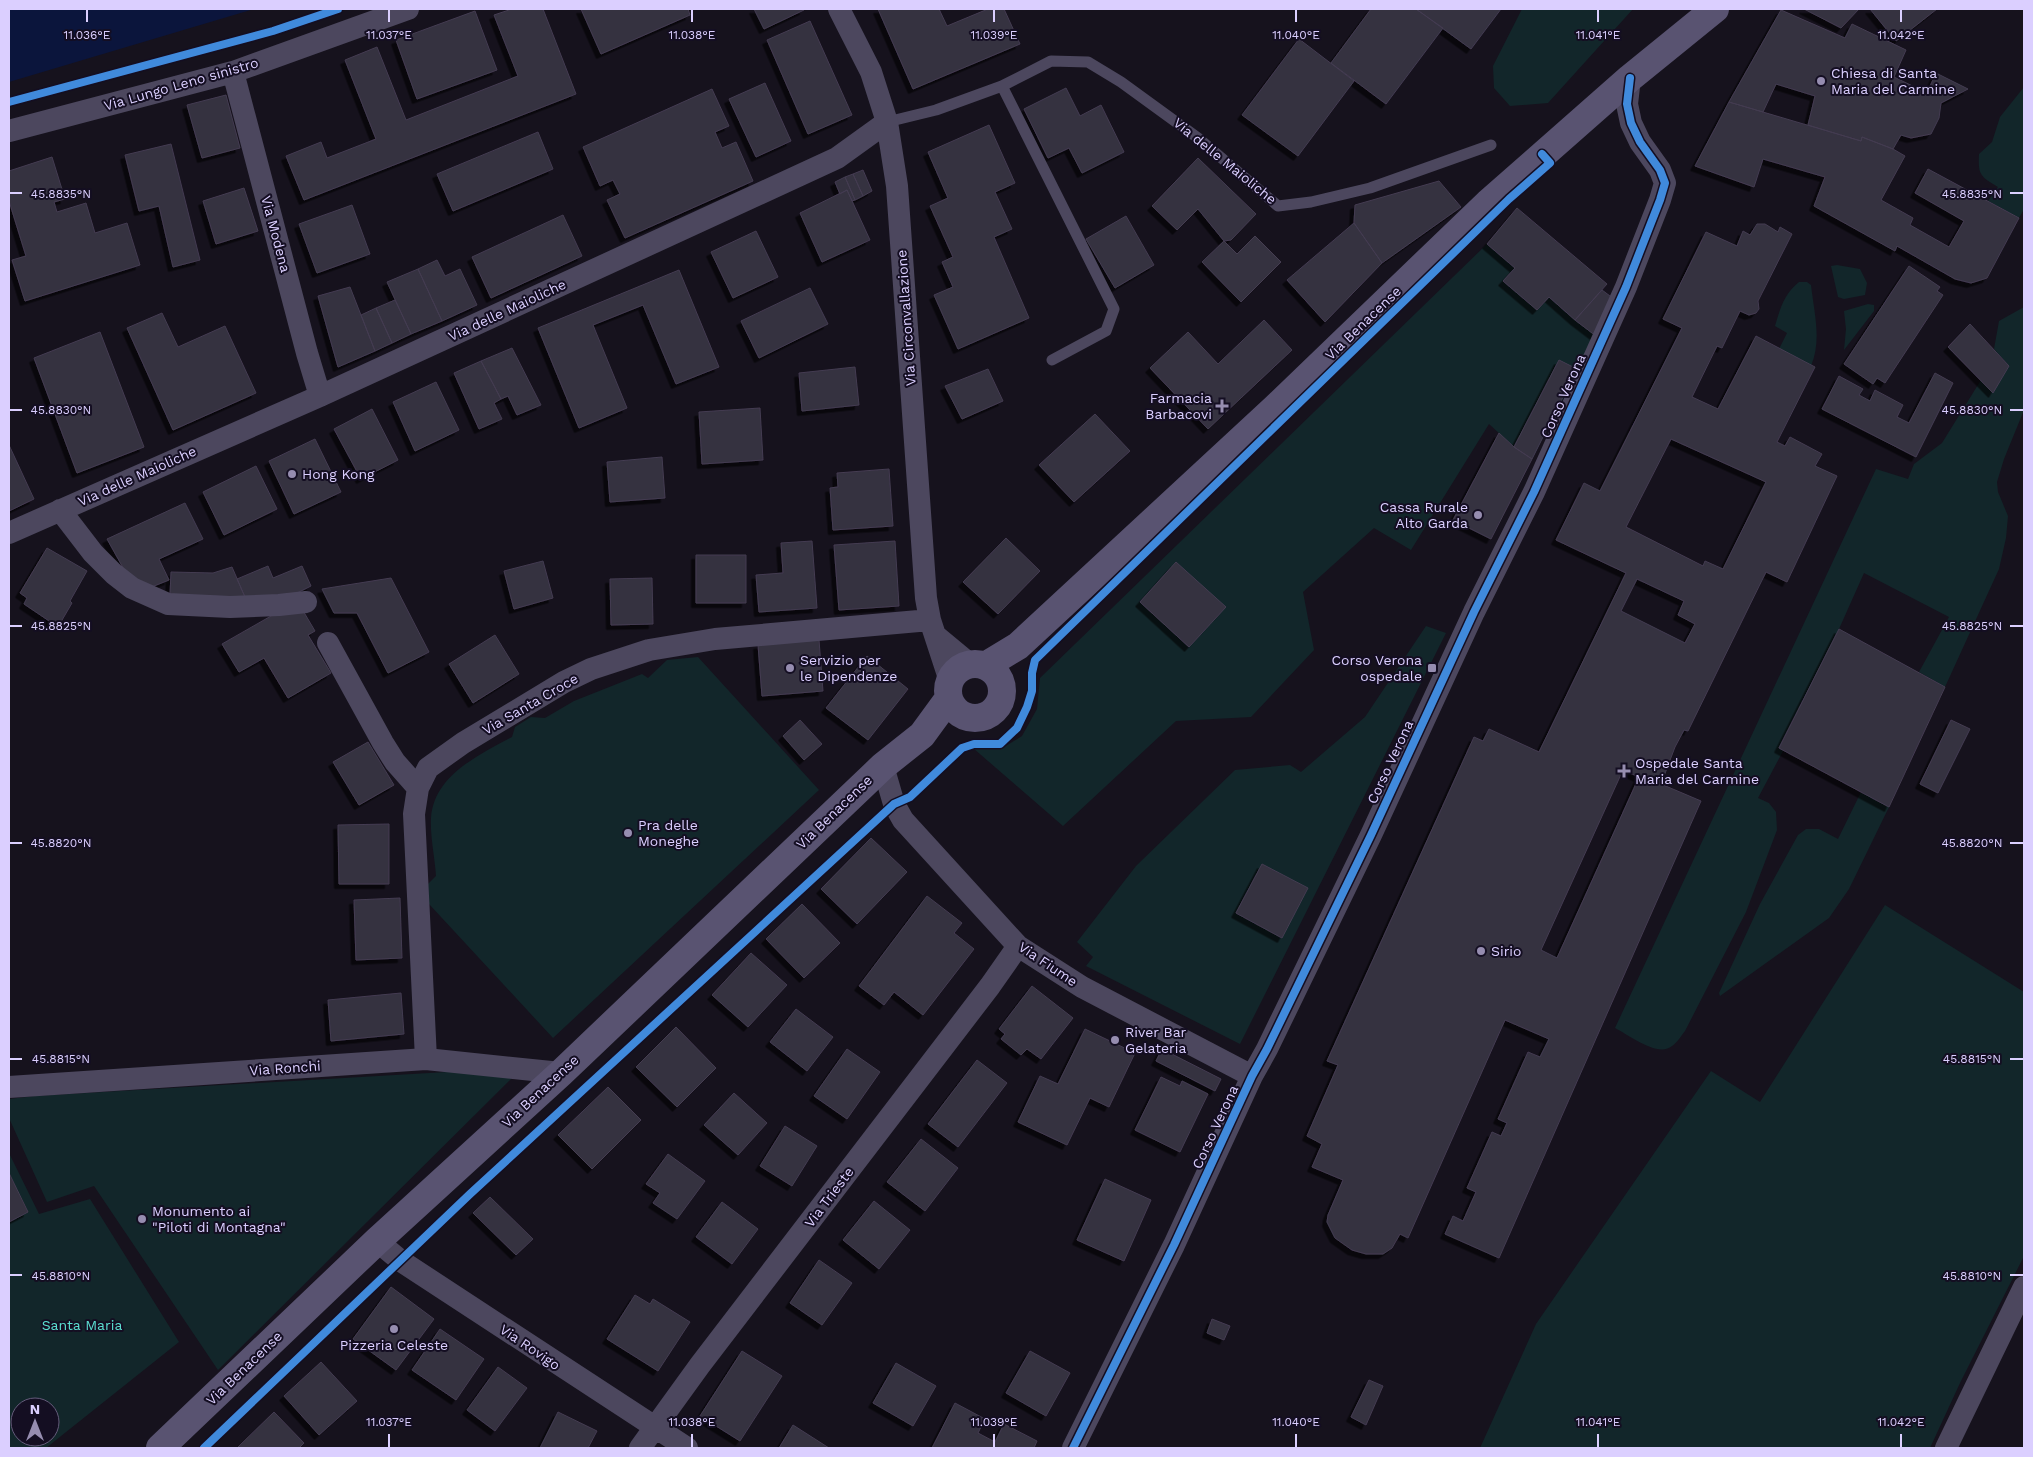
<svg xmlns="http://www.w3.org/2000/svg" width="2033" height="1457" viewBox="0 0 2033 1457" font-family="'Work Sans',sans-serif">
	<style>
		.green { fill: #12262a; fill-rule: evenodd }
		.water { fill: #0b153c }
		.building { fill: #343040; stroke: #443c51; fill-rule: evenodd; filter: url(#shadow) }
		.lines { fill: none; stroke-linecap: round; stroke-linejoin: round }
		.service { stroke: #4c475e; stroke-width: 11 }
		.minor { stroke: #4c475e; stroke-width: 22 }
		.secondary { stroke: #595371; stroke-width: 28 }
		.cycleway-casing { stroke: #140e22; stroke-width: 11 }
		.cycleway { stroke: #408adc; stroke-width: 8 }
		.ticks { fill: none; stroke: #dbcfff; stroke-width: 2 }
		.poi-dot { fill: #968db0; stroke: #140e22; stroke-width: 2 }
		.labels { text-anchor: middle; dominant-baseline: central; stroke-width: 4; stroke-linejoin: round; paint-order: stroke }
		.poi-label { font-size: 14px; fill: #dbcfff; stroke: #140e22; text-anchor: start }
		.street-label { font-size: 14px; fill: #dbcfff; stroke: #140e22 }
		.park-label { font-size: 14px; fill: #5bdfd1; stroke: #140e22 }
		.ticks-label { font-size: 12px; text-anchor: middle; fill: #dbcfff; stroke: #140e22; stroke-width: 4; stroke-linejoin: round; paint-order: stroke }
	</style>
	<defs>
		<filter id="shadow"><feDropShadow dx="-4.5" dy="4.5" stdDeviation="0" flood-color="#0009"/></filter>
	</defs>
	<rect width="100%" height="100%" fill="#16121d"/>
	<path class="green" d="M1522,9H1633L1548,103L1510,106L1494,88L1493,66Z
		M2024,87V209L2019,218L1988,201L1998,187C1980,176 1978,175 1979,154L1992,142L2000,117Z
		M1487,244L1515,268L1503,281L1537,310L1549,297L1596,336L1532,459L1514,447L1489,424L1411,550L1374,528L1303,592L1314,650L1251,717L1176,721L1063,826L973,748L1001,749L1022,736L1037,709L1040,678Z
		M1837,265L1860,269L1867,283L1865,295L1844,299L1838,297L1831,266Z
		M1799,282H1807L1811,285C1814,312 1822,340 1811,366L1779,349L1787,333L1775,326C1780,309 1784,294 1799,282Z
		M1868,304L1874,305V311L1844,350L1846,329L1844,311Z
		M2024,307V410L2004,459L1997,482L1998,492L2008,516L2006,538L1999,569L1945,687L1919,672L1949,617L1864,573L1839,629L1779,748L1783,751L1758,798L1769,803L1776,812L1777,830L1746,912L1685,1031C1681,1036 1677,1043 1672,1046C1658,1058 1629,1035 1615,1028L1876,469L1908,479L1914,464L1942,443L1981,380L1993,392L2009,366L1994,349L1999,321Z
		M1426,626L1446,633L1240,1044L1086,966L1093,957L1077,942L1136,866L1235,770L1290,765L1301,772L1365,717Z
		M698,657L819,790L553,1038L429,904L428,884L436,876C435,858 430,837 431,818C434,775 479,755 512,737L515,727L531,717L545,718L574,701L642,674L648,678L667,660Z
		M1861,792L1889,807L1849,889L1829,918L1720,996L1719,993L1760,904L1798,835L1806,829H1819L1838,839Z
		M1885,905L2024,992V1256L1960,1383L1930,1448H1480L1536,1324L1711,1071L1760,1102Z
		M481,1070L519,1071L218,1370L94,1186L47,1202L9,1118V1099L35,1096Z
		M9,1153L39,1214L90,1199L179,1342L46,1448H9V1222L28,1212L9,1173ZM20,1407H50V1437H20Z"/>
	<path class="water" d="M9,9H254L9,82Z"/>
	<path class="building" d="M512,9H543L576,94L304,200L286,156L321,142L327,158L376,139L345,60L377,47L406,120L518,76L494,15Z
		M581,9H688L690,15L601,54Z
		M754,9H804V10L764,29Z
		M878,9H939L947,26L988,9H1004L1020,44L913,89Z
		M1371,9H1416L1443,28L1386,104L1331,63Z
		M1416,9H1501L1471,49Z
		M1804,9H1859L1841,28Z
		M1870,9H1937L1896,41Z
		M1781,10L1845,38L1852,24L1906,50L1894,77L1927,93L1936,73L1968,89L1941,103L1939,118L1931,134L1911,138L1901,135L1893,149L1862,137L1861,141L1808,125L1815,96L1776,84L1763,112L1729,102Z
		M475,11L497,70L417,99L396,40Z
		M810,21L852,115L808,134L767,40Z
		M1299,39L1354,81L1298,156L1242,115Z
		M765,83L791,141L756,157L729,99Z
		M1066,88L1080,116L1101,105L1124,152L1082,173L1069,148L1048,158L1024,109Z
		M712,89L729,126L715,132L722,148L736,142L753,181L625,238L607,200L620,194L613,180L600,186L583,147Z
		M226,95L240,148L202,158L187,105Z
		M1729,102L1861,141L1862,137L1893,149L1905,156L1881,200L1913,218L1910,225L1949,247L1964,221L1915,193L1928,169L2019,218L1987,278L1971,283L1955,279L1897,246L1895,251L1814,206L1825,177L1763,159L1754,187L1695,166Z
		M989,125L1015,183L995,192L1012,229L994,237L1029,318L958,349L934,295L953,287L942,262L953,257L930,206L948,198L928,152Z
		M538,132L553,169L453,211L437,174Z
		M171,144L200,260L173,267L159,206L139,211L125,155Z
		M52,157L65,199L54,202L57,212L86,203L95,233L127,223L140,265L25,301L12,260L26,256L9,201V171Z
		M1198,158L1256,214L1231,240L1224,241L1198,209L1177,230L1152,206Z
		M863,170L872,191L863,196L853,174Z
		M853,174L863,196L855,200L845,177Z
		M845,177L855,200L852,201L847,190L840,194L835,182Z
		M1439,181L1461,207L1382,263L1354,223L1355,205Z
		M244,188L258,231L216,244L203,201Z
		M847,190L870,240L822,262L800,213Z
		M352,205L370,254L317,273L299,224Z
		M1517,208L1607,284L1575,320L1549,297L1537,310L1503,281L1515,268L1487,244Z
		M563,215L582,256L491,298L472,257Z
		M1126,216L1154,265L1115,288L1086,239Z
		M1354,223L1382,263L1325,322L1287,280Z
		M1757,224H1765L1778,232L1780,227L1792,234L1758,301L1759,309L1756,313L1749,315L1740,311L1722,348L1717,346L1692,397L1718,409L1756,336L1815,367L1777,442L1785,446L1790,437L1822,454L1815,466L1837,476L1787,582L1766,572L1688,731L1684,730L1675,747L1661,784L1701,801L1499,1258L1445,1234L1453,1216L1463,1221L1476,1192L1467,1188L1492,1132L1501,1136L1507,1123L1498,1119L1528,1052L1540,1057L1549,1039L1505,1020L1408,1238L1400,1234L1392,1248L1383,1254H1366L1352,1250L1335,1238L1327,1222L1328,1215L1343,1180L1312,1167L1322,1144L1307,1136L1338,1065L1327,1061L1474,737L1483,741L1489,729L1539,752L1626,573L1556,540L1584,483L1600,491L1682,328L1663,319L1706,232L1737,246L1743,231L1750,235ZM1671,439L1766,482L1723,569L1705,561L1703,566L1626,527ZM1637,579L1684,601L1678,615L1695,624L1685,643L1621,611ZM1623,770L1639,777L1557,958L1541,950Z
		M756,231L778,277L733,298L711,252Z
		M1255,236L1281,262L1241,302L1202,262L1224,241L1237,254Z
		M437,260L445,276L460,269L477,305L442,321L418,269Z
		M1909,266L1940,287L1937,291L1943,295L1885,383L1877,378L1873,384L1844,364Z
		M418,269L442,321L411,334L387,282Z
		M679,270L719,367L676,384L643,305L593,325L627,408L579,428L538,328Z
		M350,287L375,351L338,367L318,296Z
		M810,288L828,324L759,358L741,321Z
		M1602,290L1614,299L1596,336L1575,320Z
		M395,300L411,334L392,343L376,308Z
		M376,308L392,343L375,351L361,315Z
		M162,313L178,347L225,326L256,393L173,430L127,328Z
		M1264,320L1292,350L1208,429L1150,368L1188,332L1218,364Z
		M1970,324L2009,366L1993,393L1948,347Z
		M100,332L144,447L77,473L34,358Z
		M512,348L541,405L517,415L508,396L501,399L481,361Z
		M1559,360L1577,369L1532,459L1514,447Z
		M481,361L501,399L494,403L502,419L479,429L454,373Z
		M855,367L859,405L802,411L799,373Z
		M988,369L1003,401L962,419L945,386Z
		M1935,373L1953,383L1916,457L1822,409L1839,376L1863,389L1859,395L1870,401L1875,390L1903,405L1897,417L1909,423Z
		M436,382L459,430L415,451L393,402Z
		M760,408L763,460L702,464L699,412Z
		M372,409L398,460L361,479L334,429Z
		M1095,414L1130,451L1074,502L1039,465Z
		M1499,433L1514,447L1532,459L1491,539L1453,520Z
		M315,439L341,492L294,514L269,461Z
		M9,445L34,499L9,511Z
		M662,457L665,498L610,502L607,462Z
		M256,466L277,509L224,535L203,492Z
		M889,469L893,526L833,530L830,488L838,487L837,473Z
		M185,503L203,539L159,559L169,580L149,588L126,573L107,539Z
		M1006,538L1040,571L998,614L963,582Z
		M812,541L817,608L759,612L756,575L783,573L781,543Z
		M895,541L899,606L839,610L834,545Z
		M47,548L87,571L70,601L72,603L58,627L24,604L27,598L20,593Z
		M696,555H746V603H696Z
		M543,561L553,598L514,609L504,571Z
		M1176,562L1226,607L1189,647L1140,602Z
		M268,566L273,578L302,566L311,586L291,596L245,597L237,579Z
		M232,567L245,597L170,595L171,572L213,573Z
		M391,578L429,652L388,673L357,613H334L322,589Z
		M652,578L653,624L611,625L610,579Z
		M302,609L315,631L308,635L331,673L288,698L264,658L239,672L222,644L278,612Z
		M1839,629L1945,687L1889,807L1779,748Z
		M495,635L519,674L473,703L449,664Z
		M819,640L823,691L762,696L758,645Z
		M867,656L908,689L868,740L826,708Z
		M800,720L822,744L804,760L783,736Z
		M1951,720L1970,729L1938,793L1920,784Z
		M368,742L394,785L359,805L333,762Z
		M389,824V884H339L338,825Z
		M871,838L907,872L857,924L821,889Z
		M1262,864L1308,888L1282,938L1236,913Z
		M927,896L962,923L954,933L974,949L923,1015L894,992L884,1005L859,986Z
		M400,898L402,958L356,960L354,900Z
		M802,904L840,943L804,978L766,939Z
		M751,953L787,985L748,1027L712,995Z
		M1032,986L1073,1018L1041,1059L1027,1049L1021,1055L1001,1039L1005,1034L999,1029Z
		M401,993L404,1034L331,1041L328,1000Z
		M796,1009L833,1037L807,1071L770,1042Z
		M676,1027L716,1068L677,1107L636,1067Z
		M1085,1029L1135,1053L1109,1107L1090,1098L1067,1145L1018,1122L1040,1076L1058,1084Z
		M847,1049L880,1072L847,1119L814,1096Z
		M1162,1049L1221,1079L1215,1091L1156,1061Z
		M977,1060L1007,1083L958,1147L928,1124Z
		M1161,1077L1180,1086L1182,1081L1208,1094L1180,1152L1135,1130Z
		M608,1087L641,1120L592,1169L558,1135Z
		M734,1093L767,1123L738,1155L704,1125Z
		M785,1126L817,1146L792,1186L760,1166Z
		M921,1139L958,1168L925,1211L887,1182Z
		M668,1154L705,1181L677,1219L653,1203L660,1193L646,1184Z
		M9,1173L28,1212L9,1222Z
		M1105,1179L1151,1200L1124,1261L1077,1240Z
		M490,1197L533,1239L516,1255L473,1213Z
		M874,1201L910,1230L879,1269L843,1240Z
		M722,1202L758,1229L732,1264L696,1237Z
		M819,1260L852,1283L822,1325L790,1303Z
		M391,1287L434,1319L396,1370L353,1339Z
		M635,1295L650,1304L653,1299L690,1322L658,1371L607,1339Z
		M1212,1319L1230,1326L1224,1340L1207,1333Z
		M440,1329L484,1359L456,1400L412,1370Z
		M742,1351L782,1376L740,1441L700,1416Z
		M1030,1351L1070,1373L1046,1416L1006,1393Z
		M321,1362L357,1401L319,1435L284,1396Z
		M896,1363L936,1386L913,1426L873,1403Z
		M498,1367L527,1388L495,1431L467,1410Z
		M1369,1380L1383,1386L1366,1425L1351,1417Z
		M955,1403L985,1419L978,1433L995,1442L1004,1424L1037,1441L1034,1448H932Z
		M274,1412L304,1443L299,1448H237Z
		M558,1412L597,1431L588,1448H540Z
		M793,1425L829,1448H779Z"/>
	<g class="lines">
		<path class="service" d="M1002,86L1114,309L1106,331L1052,360
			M887,122L936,110L1002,86L1051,61L1088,62L1121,82L1198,138L1278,206L1311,202L1370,188L1491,145"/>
		<path class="minor" d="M839,9L871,72L887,122L897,186L926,598L930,620L950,681
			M233,72L307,353L320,396
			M9,131L233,72L408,9
			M60,510L93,553L114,574L132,588L168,604L230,607L279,605L306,602
			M9,533L320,396L837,158L887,122
			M936,636L971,665
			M328,643L383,743L395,762L418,788
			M883,766L894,804L903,820L1018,946L1082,987L1252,1076
			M426,1059L414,814L418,788L428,768L463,743L564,682L591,669L649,650L715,639L930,620
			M9,1087L426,1059L561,1073
			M377,1241L401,1261L687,1448
			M640,1448L700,1365L990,986L1018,946
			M1073,1448L1174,1245L1252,1076L1267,1049L1371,835L1474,612L1534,492L1626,287L1660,200L1665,183L1660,170L1640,142L1631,123L1627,104L1630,78
			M1946,1448L2024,1287"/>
		<path class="secondary" d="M948 691a27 27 0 1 1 54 0a27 27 0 1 1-54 0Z
			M985,666L1018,646L1275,408L1488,203L1630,78L1715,9
			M160,1448L377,1241L561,1073L883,766L922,735L949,698"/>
		<g class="cycleway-casing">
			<path id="cycleway" d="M9,102L273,31L338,9
				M204,1448L470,1194L894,804L910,797L962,748L974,744H1000L1017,728L1027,707L1032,691V673L1035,660L1509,199L1550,163L1542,154
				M1073,1448L1174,1245L1252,1076L1267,1049L1371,835L1474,612L1534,492L1626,287L1660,200L1665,183L1660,170L1640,142L1631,123L1627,104L1630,78"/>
		</g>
		<use href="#cycleway" class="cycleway"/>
	</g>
	<path class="ticks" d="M87,10V22M389,10V22M692,10V22M994,10V22M1296,10V22M1598,10V22M1901,10V22M10,193H22M2010,193H2023M10,410H22M2010,410H2023M10,626H22M2010,626H2023M10,843H22M2010,843H2023M10,1059H22M2010,1059H2023M10,1275H22M2010,1275H2023M389,1434V1447M692,1434V1447M994,1434V1447M1296,1434V1447M1598,1434V1447M1901,1434V1447"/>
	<g class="poi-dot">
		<circle cx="1821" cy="81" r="5"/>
		<path d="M1219.5 398.5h5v5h5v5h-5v5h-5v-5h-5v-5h5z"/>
		<circle cx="292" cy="474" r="5"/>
		<circle cx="1478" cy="515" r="5"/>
		<circle cx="790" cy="668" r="5"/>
		<rect x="1427" y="663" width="10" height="10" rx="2.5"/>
		<path d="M1621.5 763.5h5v5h5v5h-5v5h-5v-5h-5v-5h5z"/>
		<circle cx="628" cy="833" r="5"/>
		<circle cx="1481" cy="951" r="5"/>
		<circle cx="1115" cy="1040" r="5"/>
		<circle cx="142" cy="1219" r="5"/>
		<circle cx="394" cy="1329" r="5"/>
	</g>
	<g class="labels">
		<g class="poi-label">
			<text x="1831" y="73">Chiesa di Santa<tspan x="1831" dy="16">Maria del Carmine</tspan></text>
			<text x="1212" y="398" text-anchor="end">Farmacia<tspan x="1212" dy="16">Barbacovi</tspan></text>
			<text x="302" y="474">Hong Kong</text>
			<text x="1468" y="507" text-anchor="end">Cassa Rurale<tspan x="1468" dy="16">Alto Garda</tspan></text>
			<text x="800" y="660">Servizio per<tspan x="800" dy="16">le Dipendenze</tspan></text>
			<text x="1422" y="660" text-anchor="end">Corso Verona<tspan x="1422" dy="16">ospedale</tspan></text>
			<text x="1635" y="763">Ospedale Santa<tspan x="1635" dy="16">Maria del Carmine</tspan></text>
			<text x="638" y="825">Pra delle<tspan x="638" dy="16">Moneghe</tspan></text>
			<text x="1491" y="951">Sirio</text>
			<text x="1125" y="1032">River Bar<tspan x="1125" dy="16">Gelateria</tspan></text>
			<text x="152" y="1211">Monumento ai<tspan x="152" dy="16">"Piloti di Montagna"</tspan></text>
			<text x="394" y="1345" text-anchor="middle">Pizzeria Celeste</text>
		</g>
		<g class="street-label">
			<text transform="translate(181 84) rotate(-16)">Via Lungo Leno sinistro</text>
			<text transform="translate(1225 161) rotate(39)">Via delle Maioliche</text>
			<text transform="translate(276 234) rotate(75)">Via Modena</text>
			<text transform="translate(507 310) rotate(-25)">Via delle Maioliche</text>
			<text transform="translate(906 318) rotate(-94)">Via Circonvallazione</text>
			<text transform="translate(1363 323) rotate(-44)">Via Benacense</text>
			<text transform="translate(1563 396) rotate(-66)">Corso Verona</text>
			<text transform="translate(137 476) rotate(-24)">Via delle Maioliche</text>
			<text transform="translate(530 704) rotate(-30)">Via Santa Croce</text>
			<text transform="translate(1390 762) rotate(-65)">Corso Verona</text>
			<text transform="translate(834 812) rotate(-44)">Via Benacense</text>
			<text transform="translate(1048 964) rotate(34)">Via Fiume</text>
			<text transform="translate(285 1068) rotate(-4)">Via Ronchi</text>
			<text transform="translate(540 1091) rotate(-43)">Via Benacense</text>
			<text transform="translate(1215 1127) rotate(-65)">Corso Verona</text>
			<text transform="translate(829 1197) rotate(-53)">Via Trieste</text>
			<text transform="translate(530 1347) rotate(34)">Via Rovigo</text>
			<text transform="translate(244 1368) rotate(-44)">Via Benacense</text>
		</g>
		<g class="park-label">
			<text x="82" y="1325">Santa Maria</text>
		</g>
	</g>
	<g class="ticks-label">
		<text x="87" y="39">11.036°E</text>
		<text x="389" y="39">11.037°E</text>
		<text x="692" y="39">11.038°E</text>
		<text x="994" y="39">11.039°E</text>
		<text x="1296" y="39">11.040°E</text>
		<text x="1598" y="39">11.041°E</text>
		<text x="1901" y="39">11.042°E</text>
		<text x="61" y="198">45.8835°N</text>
		<text x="1972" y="198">45.8835°N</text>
		<text x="61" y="414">45.8830°N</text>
		<text x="1972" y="414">45.8830°N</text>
		<text x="61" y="630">45.8825°N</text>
		<text x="1972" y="630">45.8825°N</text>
		<text x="61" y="847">45.8820°N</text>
		<text x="1972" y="847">45.8820°N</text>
		<text x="61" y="1063">45.8815°N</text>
		<text x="1972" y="1063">45.8815°N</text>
		<text x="61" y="1280">45.8810°N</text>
		<text x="1972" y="1280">45.8810°N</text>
		<text x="389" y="1426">11.037°E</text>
		<text x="692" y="1426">11.038°E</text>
		<text x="994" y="1426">11.039°E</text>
		<text x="1296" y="1426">11.040°E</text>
		<text x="1598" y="1426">11.041°E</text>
		<text x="1901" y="1426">11.042°E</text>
	</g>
	<rect width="2033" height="1457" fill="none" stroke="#dbcfff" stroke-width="20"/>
	<g transform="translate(35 1422)"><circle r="24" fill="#140e22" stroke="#645b7a"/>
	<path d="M0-4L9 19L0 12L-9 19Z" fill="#968db0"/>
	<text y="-8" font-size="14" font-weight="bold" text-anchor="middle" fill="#dbcfff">N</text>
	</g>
</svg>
